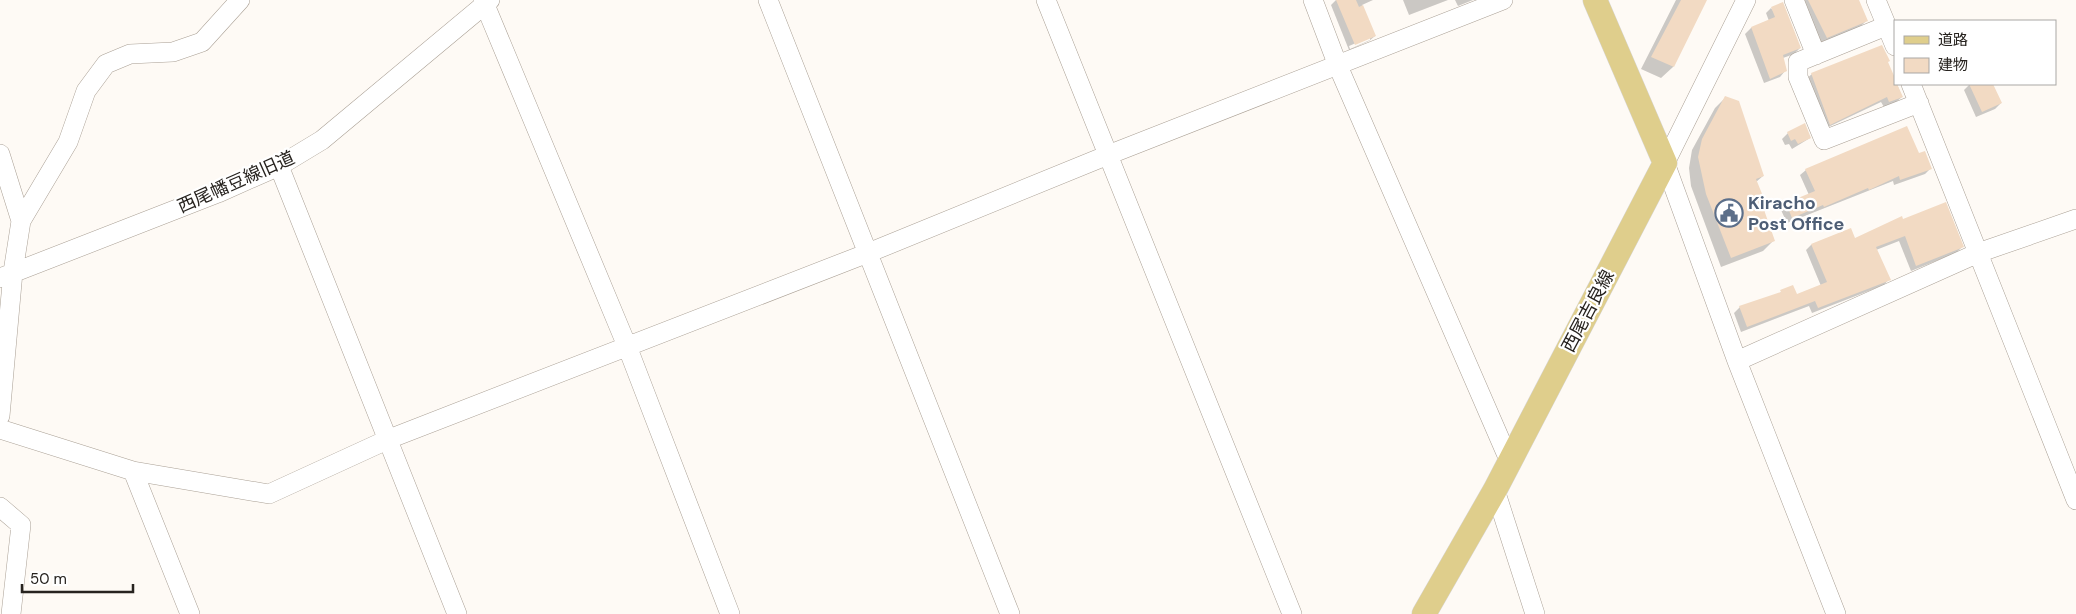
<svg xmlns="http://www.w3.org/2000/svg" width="2076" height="614" viewBox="0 0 2076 614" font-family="'DM Sans','Noto Sans JP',sans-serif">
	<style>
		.shadow { fill: #0003; fill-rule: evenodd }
		.building { fill: #f2dac3 }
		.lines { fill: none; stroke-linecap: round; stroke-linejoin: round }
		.minor-casing { stroke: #aaa095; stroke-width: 20 }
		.major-casing { stroke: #d8d7d7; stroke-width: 25 }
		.minor { stroke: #fff; stroke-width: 19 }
		.major { stroke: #dfce8c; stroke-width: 24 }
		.labels { text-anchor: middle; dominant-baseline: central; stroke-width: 4.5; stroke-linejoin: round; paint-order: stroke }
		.street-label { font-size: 18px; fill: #27231f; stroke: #fff }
		.service-label { font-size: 18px; font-weight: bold; fill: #4e5e75; stroke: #fff; text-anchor: start }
	</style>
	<rect width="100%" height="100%" fill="#fefaf5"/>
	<path class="shadow" d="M1336,0H1373L1362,5L1375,36L1369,41L1349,50L1331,5ZM1370,37V40L1350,49L1349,46Z
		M1403,0H1448L1409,15Z
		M1455,0H1473L1458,6Z
		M1676,0H1706L1673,67L1661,78L1641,69Z
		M1801,0H1858L1866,21L1860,27L1821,43Z
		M1771,8L1800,48L1794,54L1783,58L1785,71L1780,77L1764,83L1745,34L1751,28L1769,21L1766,13Z
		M1812,74L1897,84L1902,97L1896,102L1884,107L1881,102L1824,129L1806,79Z
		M1970,84H1992L2001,103L1995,109L1976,117L1964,90Z
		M1726,97L1763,176L1756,182L1765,205L1762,208L1774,240L1763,251L1721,267L1691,186L1689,168L1692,150L1715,108Z
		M1788,133L1810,138L1792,149L1789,144L1785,145L1782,139Z
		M1918,155L1931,168L1925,174L1894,185L1893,181L1787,223L1781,210L1787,204L1809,195L1800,175L1806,170Z
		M1902,220L1962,247L1956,253L1911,271L1899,241L1876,250L1889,279L1884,285L1812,313L1809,306L1741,332L1734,313L1740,307L1778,295L1781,292L1796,296L1821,286L1806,250L1811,245L1854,239Z"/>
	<path class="building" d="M1336,0H1356L1359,7L1363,5L1376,36L1355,45Z
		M1681,0H1707L1674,67L1651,57Z
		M1808,0H1859L1868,21L1827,38Z
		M1783,2L1801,48L1783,55L1787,71L1770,79L1751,27L1775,17L1771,7Z
		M1882,45L1890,61L1888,62L1895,78V84H1897L1903,97L1889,102L1887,97L1830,125L1811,73Z
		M1969,84H1993L2002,103L1982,112Z
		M1725,96L1739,101L1764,176L1756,179L1767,206L1763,207L1775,241L1731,258L1706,194L1698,157L1702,139Z
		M1805,123L1811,138L1798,144L1795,139L1791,141L1787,132Z
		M1907,126L1919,153L1925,151L1932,169L1900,180L1899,176L1869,190L1868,188L1824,207L1823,205L1792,218L1786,203L1815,191L1805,169Z
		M1946,202L1964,247L1916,266L1905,236L1876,247L1891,280L1818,308L1815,301L1747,327L1739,306L1781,292L1780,290L1793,285L1797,294L1827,282L1811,244L1851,228L1855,238L1902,216L1903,219Z"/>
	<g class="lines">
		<g class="minor-casing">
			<path id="minor" d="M483,0L627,346L730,614
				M768,0L1010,614
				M1046,0L1292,614
				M1313,0L1338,66L1509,460
				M1746,0L1665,163L1737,361L1836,614
				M1794,0L1816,55
				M1876,0L1895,46
				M1886,26L1798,62V77L1824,140L1919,103
				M1911,84L2076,500
				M0,154L21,221
				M279,166L457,614
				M0,278L218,193L279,166L322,140L490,0
				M1737,361L1978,253L2076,219
				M0,416L13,272L21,221L68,142L86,91L106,64L130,54L173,52L202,42L240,0
				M0,429L133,471L269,494L389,439L868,253L1108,155L1503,0
				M133,471L190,614
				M1495,490L1535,614
				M0,507L21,525L11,614"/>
		</g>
		<g class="major-casing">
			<path id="major" d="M1424,614L1495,490L1665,163L1595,0"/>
		</g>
		<use href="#minor" class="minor"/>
		<use href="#major" class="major"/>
	</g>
	<defs>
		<g id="civic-ring" transform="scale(1.4375)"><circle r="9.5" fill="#fff" stroke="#5c6f8a" stroke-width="1.5"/><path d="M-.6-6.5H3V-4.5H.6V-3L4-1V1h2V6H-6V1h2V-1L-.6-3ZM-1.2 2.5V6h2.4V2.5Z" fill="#5c6f8a"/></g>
	</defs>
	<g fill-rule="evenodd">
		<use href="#civic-ring" x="1729" y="213"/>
	</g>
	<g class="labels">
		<g class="street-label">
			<text transform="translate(236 182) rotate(-24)">西尾幡豆線旧道</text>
			<text transform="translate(1588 311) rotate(-62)">西尾吉良線</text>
		</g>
		<g class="service-label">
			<text x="1748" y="203">Kiracho<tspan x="1748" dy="21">Post Office</tspan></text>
		</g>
	</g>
	<rect x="1894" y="20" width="162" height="65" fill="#ffffff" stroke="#a9a7a5"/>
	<rect x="1904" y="36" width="25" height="8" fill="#dfce8c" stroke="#a9a7a5"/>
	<text x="1938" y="45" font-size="15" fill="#27231f">道路</text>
	<rect x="1904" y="58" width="25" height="15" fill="#f2dac3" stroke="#a9a7a5"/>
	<text x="1938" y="70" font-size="15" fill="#27231f">建物</text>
	<path d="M22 584v8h111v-8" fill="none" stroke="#27231f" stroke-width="2.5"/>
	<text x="30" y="584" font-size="15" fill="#27231f" stroke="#ffffff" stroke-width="4" paint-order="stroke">50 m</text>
</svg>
